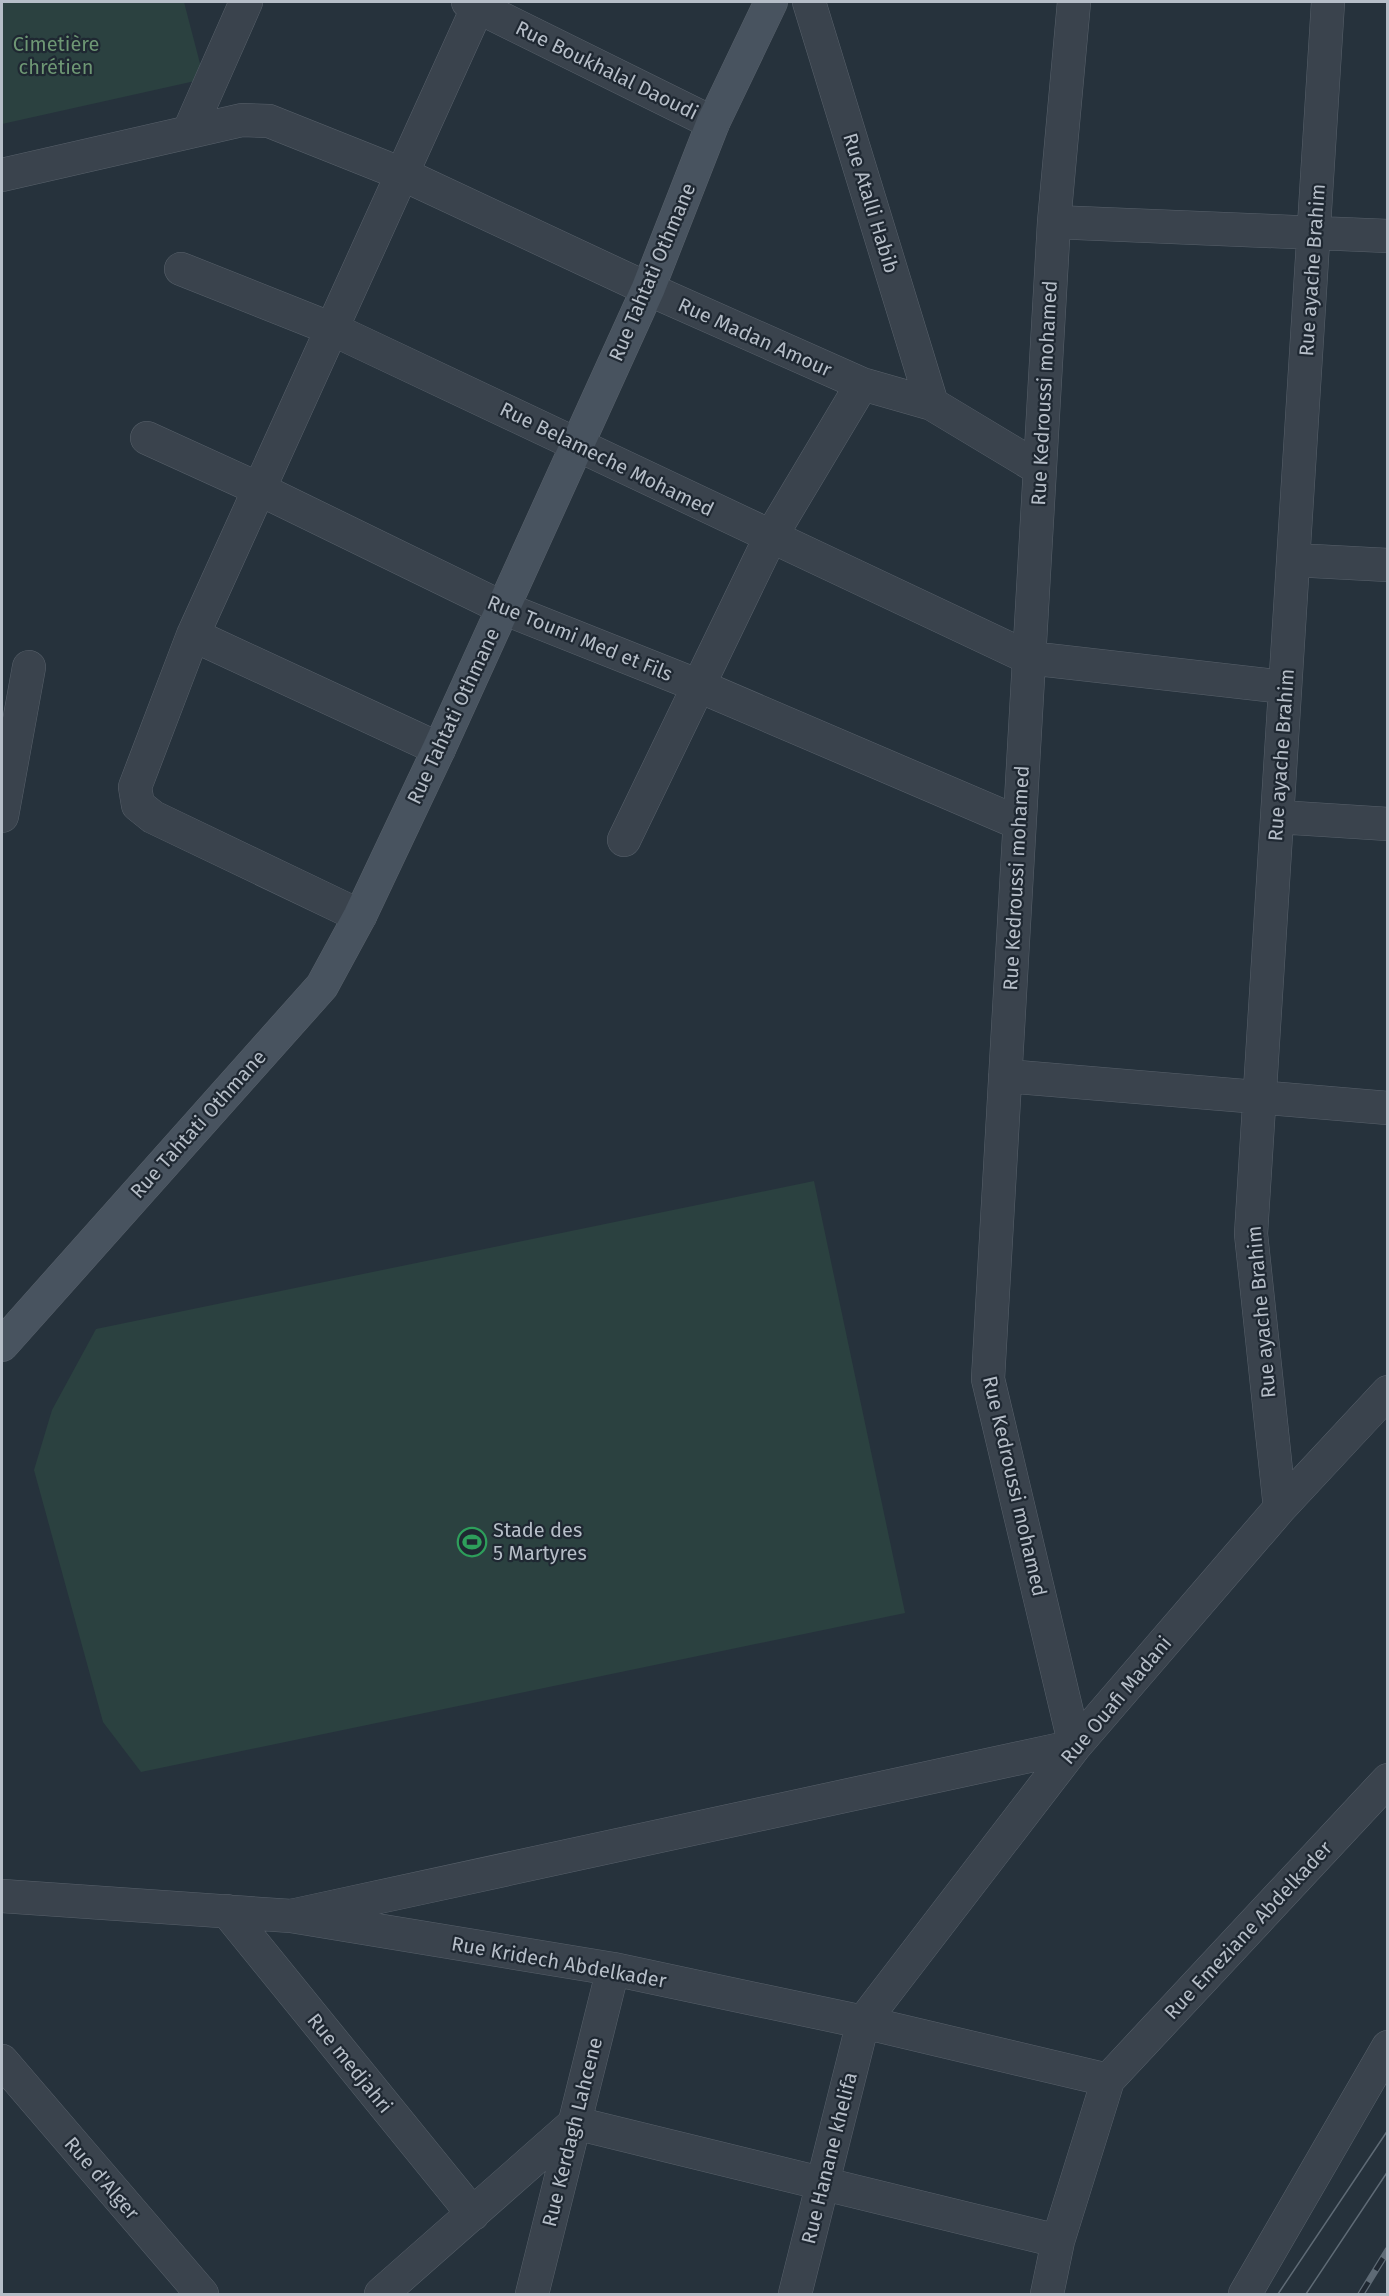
<svg xmlns="http://www.w3.org/2000/svg" width="1389" height="2296" viewBox="0 0 1389 2296" font-family="'Fira Sans',sans-serif">
	<style>
		.green { fill: #2b4140 }
		.lines { fill: none; stroke-linecap: round; stroke-linejoin: round }
		.minor-casing { stroke: #58616b; stroke-width: 34 }
		.secondary-casing { stroke: #58616b; stroke-width: 34 }
		.minor { stroke: #3a434d; stroke-width: 33 }
		.secondary { stroke: #48535f; stroke-width: 33 }
		.tram { stroke: #5e6a75; stroke-width: 1.5 }
		.rail-casing { stroke: #5e6a75; stroke-width: 7 }
		.rail { stroke: #1f2832; stroke-width: 4.5; stroke-dasharray: 14; stroke-linecap: butt }
		.labels { text-anchor: middle; dominant-baseline: central; stroke-width: 4.5; stroke-linejoin: round; paint-order: stroke }
		.park-label { font-size: 20px; fill: #6e9774; stroke: #1f2832 }
		.street-label { font-size: 20px; fill: #b6bec8; stroke: #1f2832 }
		.poi-label { font-size: 20px; fill: #b6bec8; stroke: #1f2832; text-anchor: start }
	</style>
	<rect width="100%" height="100%" fill="#26323c"/>
	<path class="green" d="M2,2H184L204,79L2,124Z
		M814,1181L905,1613L141,1772L103,1722L34,1470L52,1410L96,1329Z"/>
	<g class="lines">
		<g class="minor-casing">
			<path id="minor" d="M468,2L713,123
				M809,2L932,404
				M189,131L246,2
				M2,175L242,120L269,121L402,174L648,289L862,384L932,404L1040,469
				M1054,222L1388,236
				M181,269L332,329L1029,658L1285,687
				M147,438L259,489L503,608L699,686L1019,823
				M1294,560L1388,565
				M193,635L439,749
				M2,816L29,667
				M1278,817L1388,824
				M624,840L770,538L862,384
				M360,916L153,817L138,805L135,787L193,635L480,2
				M1005,1076L1388,1108
				M1280,1508L1251,1234L1328,2
				M2,1896L291,1916L613,1969L863,2022L1108,2080
				M227,1911L473,2214
				M291,1916L1075,1746L988,1379L1054,222L1074,2
				M2,2061L202,2294
				M381,2294L575,2123L1058,2241
				M532,2294L613,1969
				M795,2294L863,2022L1075,1746L1280,1508L1388,1392
				M1047,2294L1058,2241L1108,2080L1388,1780
				M1245,2294L1388,2047"/>
		</g>
		<g class="secondary-casing">
			<path id="secondary" d="M2,1345L322,986L360,916L439,749L648,289L713,123L771,2"/>
		</g>
		<use href="#minor" class="minor"/>
		<use href="#secondary" class="secondary"/>
		<path class="tram" d="M1278,2294L1388,2130
			M1306,2294L1388,2171"/>
		<g class="rail-casing">
			<path id="rail" d="M1361,2294L1388,2250"/>
		</g>
		<use href="#rail" class="rail"/>
	</g>
	<defs>
		<g id="stadium-ring" transform="scale(1.5)"><circle r="9.5" fill="#1f2832" stroke="#2e9e5b" stroke-width="1.5"/><path d="M0-5a6.5 5 0 1 0 0 10a6.5 5 0 1 0 0-10ZM-3.5-1.8h7v3.6h-7Z" fill="#2e9e5b"/></g>
	</defs>
	<g fill-rule="evenodd">
		<use href="#stadium-ring" x="472" y="1542"/>
	</g>
	<g class="labels">
		<g class="park-label">
			<text x="56" y="44">Cimetière<tspan x="56" dy="23">chrétien</tspan></text>
		</g>
		<g class="street-label">
			<text transform="translate(607 70) rotate(26)">Rue Boukhalal Daoudi</text>
			<text transform="translate(871 203) rotate(73)">Rue Atalli Habib</text>
			<text transform="translate(1312 270) rotate(-86)">Rue ayache Brahim</text>
			<text transform="translate(652 272) rotate(-67)">Rue Tahtati Othmane</text>
			<text transform="translate(755 337) rotate(24)">Rue Madan Amour</text>
			<text transform="translate(1044 393) rotate(-87)">Rue Kedroussi mohamed</text>
			<text transform="translate(607 459) rotate(26)">Rue Belameche Mohamed</text>
			<text transform="translate(580 638) rotate(22)">Rue Toumi Med et Fils</text>
			<text transform="translate(453 716) rotate(-65)">Rue Tahtati Othmane</text>
			<text transform="translate(1281 755) rotate(-86)">Rue ayache Brahim</text>
			<text transform="translate(1016 878) rotate(-87)">Rue Kedroussi mohamed</text>
			<text transform="translate(198 1124) rotate(-48)">Rue Tahtati Othmane</text>
			<text transform="translate(1261 1312) rotate(-95)">Rue ayache Brahim</text>
			<text transform="translate(1015 1486) rotate(77)">Rue Kedroussi mohamed</text>
			<text transform="translate(1116 1700) rotate(-50)">Rue Ouafi Madani</text>
			<text transform="translate(1248 1930) rotate(-47)">Rue Emeziane Abdelkader</text>
			<text transform="translate(559 1962) rotate(10)">Rue Kridech Abdelkader</text>
			<text transform="translate(350 2063) rotate(51)">Rue medjahri</text>
			<text transform="translate(572 2132) rotate(-76)">Rue Kerdagh Lahcene</text>
			<text transform="translate(829 2158) rotate(-76)">Rue Hanane khelifa</text>
			<text transform="translate(102 2178) rotate(49)">Rue d'Alger</text>
		</g>
		<g class="poi-label">
			<text x="493" y="1530">Stade des<tspan x="493" dy="23">5 Martyres</tspan></text>
		</g>
	</g>
	<rect width="1389" height="2296" fill="none" stroke="#b6bec8" stroke-width="6"/>
</svg>
